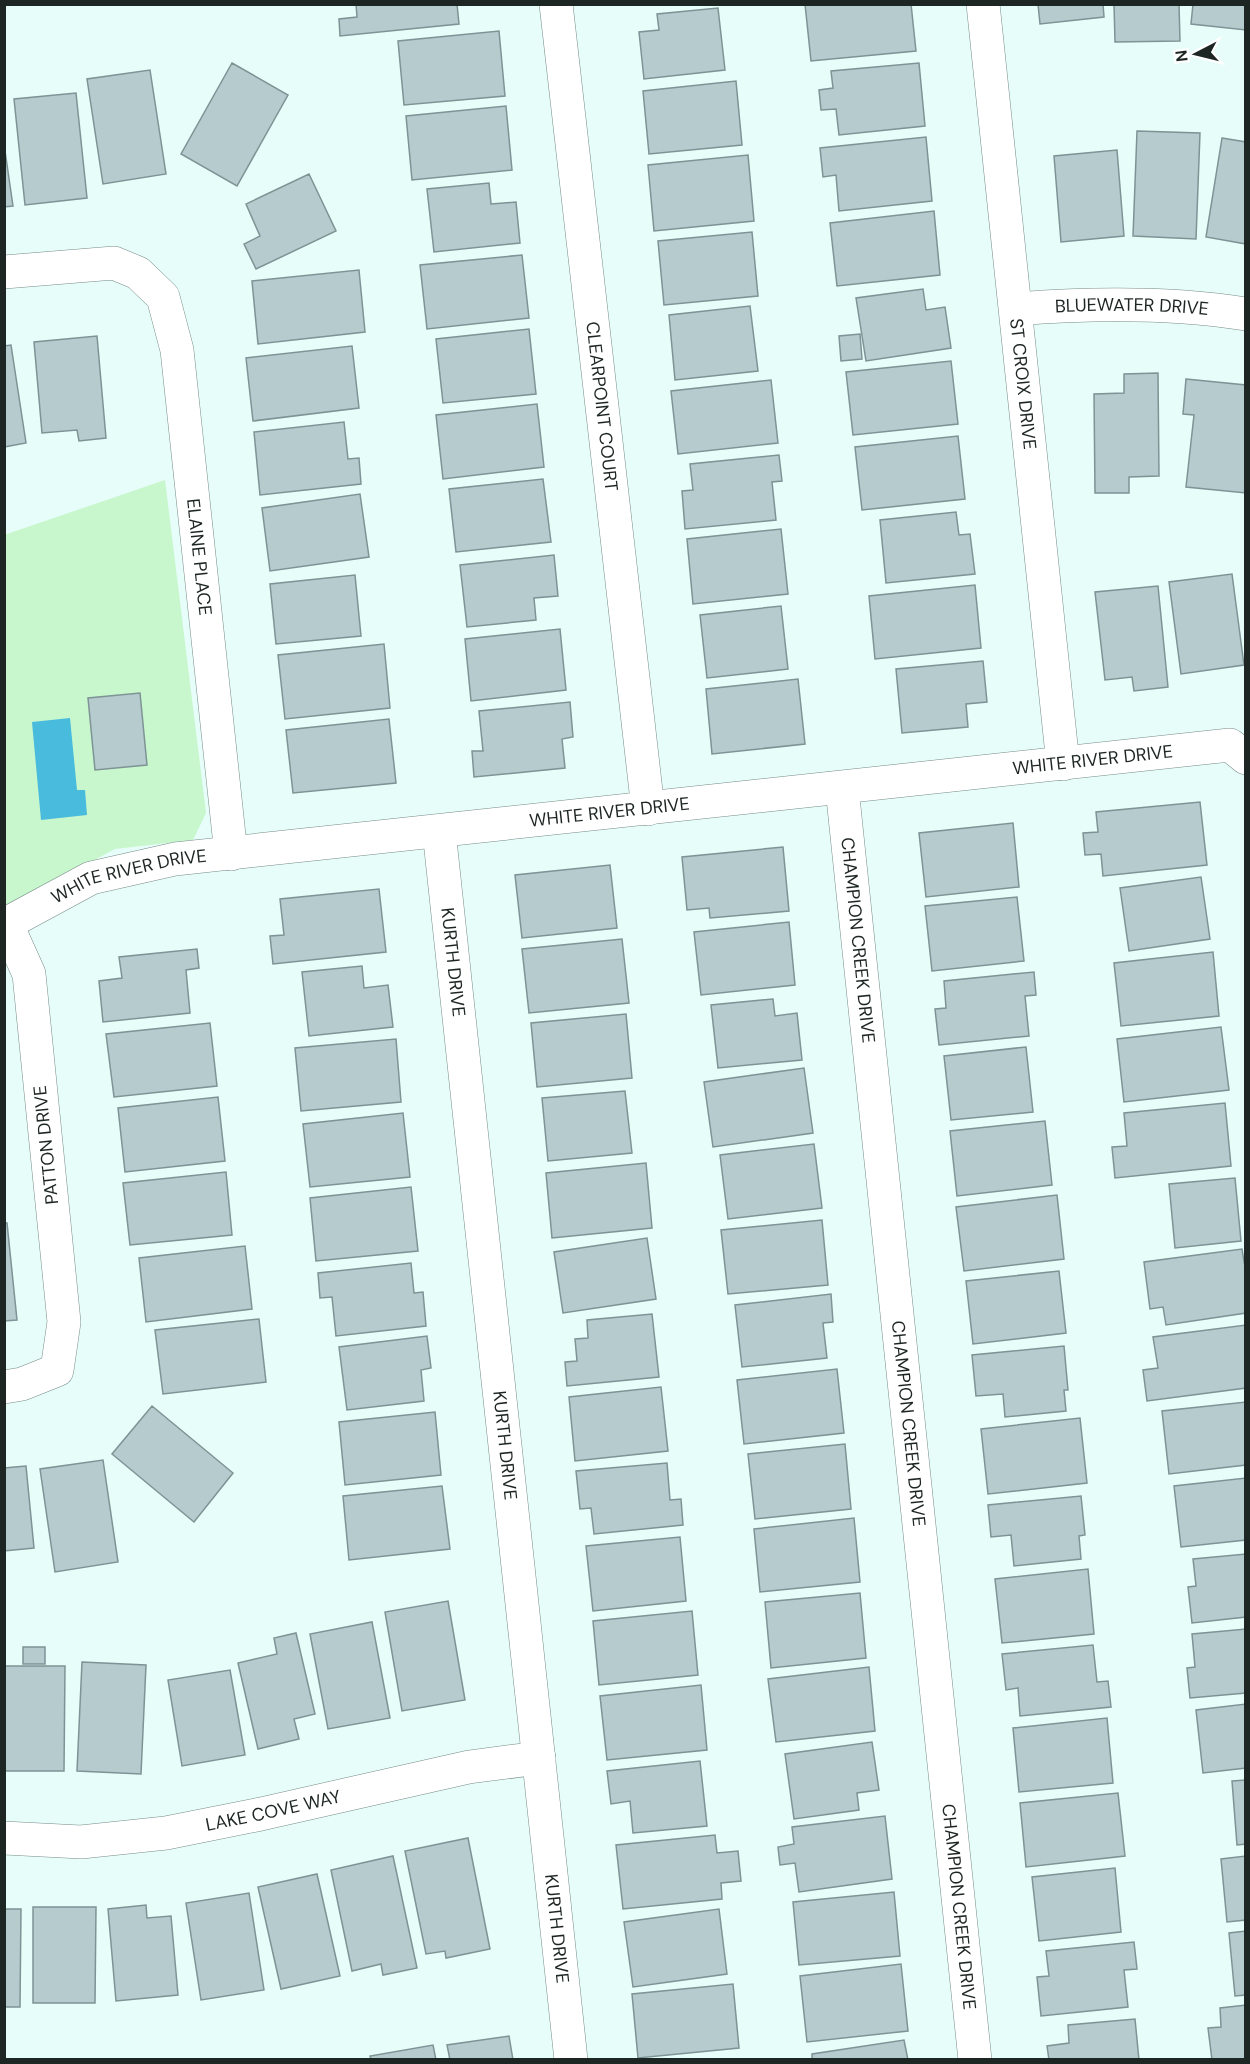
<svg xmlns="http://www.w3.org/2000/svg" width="1250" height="2064" viewBox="0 0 1250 2064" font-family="'DM Sans',sans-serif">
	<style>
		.green { fill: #c8f7cd }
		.water { fill: #49bbdc }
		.building { fill: #b5cbcd; stroke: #7e9395; stroke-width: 1.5 }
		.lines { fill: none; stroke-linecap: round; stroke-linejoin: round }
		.minor-casing { stroke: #778c88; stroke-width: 34 }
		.minor { stroke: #fff; stroke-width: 33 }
		.labels { text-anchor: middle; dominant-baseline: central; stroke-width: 4.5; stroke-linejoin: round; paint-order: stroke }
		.street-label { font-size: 18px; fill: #1e2624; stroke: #fff }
	</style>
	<rect width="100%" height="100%" fill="#e7fdf9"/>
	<path class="green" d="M165,480L206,813L193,840L115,849L35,892L5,905L4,535Z"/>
	<path class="water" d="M70,718L77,790H85L87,815L41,820L32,722Z"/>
	<path class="building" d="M356,4H457L459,24L340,36L339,19L357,17Z
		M805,4H911L916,51L811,61Z
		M1038,4H1103L1104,17L1040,24Z
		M1114,4H1179L1180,41L1115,42Z
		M1193,4H1246V30L1191,24Z
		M718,8L725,70L644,79L639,32L659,30L657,14Z
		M499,31L505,96L404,105L398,41Z
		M232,63L288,95L237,186L181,154Z
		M919,63L925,126L839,135L836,109L821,110L819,90L833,88L831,71Z
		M150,70L166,174L103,184L87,79Z
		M736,81L742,145L649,154L643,91Z
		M76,93L87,198L25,205L14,99Z
		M506,106L512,170L412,180L406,116Z
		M1137,131L1200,133L1196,239L1133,236Z
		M926,137L932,201L839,211L836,175L823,177L820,148Z
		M1222,138L1246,142V244L1206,237Z
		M4,144L13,206L4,207Z
		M1117,150L1124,236L1061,242L1054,156Z
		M748,155L754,221L654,231L648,165Z
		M309,174L336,231L256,269L244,244L260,236L246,204Z
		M489,183L491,204L516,202L520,243L434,252L427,189Z
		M934,211L940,275L837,286L830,223Z
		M752,232L758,296L664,305L658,241Z
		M522,255L529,318L427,329L420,265Z
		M359,270L365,332L258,344L252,281Z
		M923,289L926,310L945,307L951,348L866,361L856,298Z
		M750,306L758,371L675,380L669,315Z
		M529,329L536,394L443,403L436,339Z
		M860,334L862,359L841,361L839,336Z
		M97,336L106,438L79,441L77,430L42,433L34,342Z
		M11,345L26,443L4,447V346Z
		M352,346L359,408L253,421L246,358Z
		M951,361L958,424L853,435L846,372Z
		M1158,373L1159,476L1129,477V493H1095L1094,394L1124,393V374Z
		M1186,379L1246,385V493L1186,487L1194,415L1183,414Z
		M771,380L778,443L678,454L671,391Z
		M537,404L544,467L443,479L436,415Z
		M344,422L348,459L359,458L361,484L260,495L254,432Z
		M958,436L965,499L862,510L855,447Z
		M779,455L782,481L772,482L776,520L685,529L682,491L693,490L690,464Z
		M543,479L551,542L456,552L449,489Z
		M360,494L369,557L270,571L262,508Z
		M956,512L959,535L970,534L975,574L886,583L880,520Z
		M781,529L788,594L693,604L687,539Z
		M554,555L558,596L534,598L536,620L467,627L460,565Z
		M1232,574L1244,665L1181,674L1169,582Z
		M355,575L361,636L276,644L270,584Z
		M975,585L981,648L875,659L869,596Z
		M1158,586L1168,687L1134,691L1132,677L1105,680L1095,592Z
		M781,606L788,669L707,678L700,615Z
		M560,629L566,690L471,701L465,639Z
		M384,644L390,708L285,719L278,655Z
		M983,661L987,702L966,704L968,727L902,733L896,669Z
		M798,679L805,744L712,754L706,689Z
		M140,693L147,765L95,770L88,698Z
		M570,702L573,737L562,739L565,768L474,777L472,751H483L479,711Z
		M389,719L396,783L293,793L286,730Z
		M1200,802L1207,865L1103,876L1101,854L1085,855L1083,833L1098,832L1096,812Z
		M1013,823L1019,887L926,897L919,833Z
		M783,847L789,911L710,918L709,908L687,910L682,857Z
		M610,865L617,928L522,938L515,875Z
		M1201,877L1210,939L1129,951L1120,888Z
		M379,889L386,952L273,964L270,936L284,935L280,899Z
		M1017,897L1024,961L932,971L925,906Z
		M789,922L795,985L701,995L694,932Z
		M622,939L629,1003L529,1013L522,949Z
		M197,949L199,968L186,970L190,1013L103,1022L99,981L122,978L119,957Z
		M1213,952L1219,1016L1121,1026L1114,963Z
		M362,966L364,988L388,985L393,1027L309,1036L302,972Z
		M1034,972L1036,995L1025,996L1029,1036L939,1045L935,1009L946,1008L944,981Z
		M773,999L775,1016L797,1013L802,1060L718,1068L711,1005Z
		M626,1014L632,1078L537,1087L531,1023Z
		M210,1023L217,1086L114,1097L106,1034Z
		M1221,1027L1229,1090L1124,1102L1117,1039Z
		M396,1039L401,1102L301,1111L295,1048Z
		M1026,1047L1033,1112L951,1120L944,1056Z
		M804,1068L813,1133L713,1147L704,1082Z
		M625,1091L632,1153L548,1161L542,1098Z
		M218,1097L225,1161L125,1172L118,1108Z
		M1225,1103L1231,1166L1115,1178L1112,1147L1127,1146L1124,1113Z
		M403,1113L410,1177L310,1187L303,1124Z
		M1045,1121L1052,1185L957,1196L950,1131Z
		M814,1144L822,1208L728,1219L720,1155Z
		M646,1163L652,1228L552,1238L546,1173Z
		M226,1172L232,1235L130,1245L123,1183Z
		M1235,1178L1241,1241L1175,1248L1169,1184Z
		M411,1187L418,1251L316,1261L310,1198Z
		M1057,1195L1064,1259L964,1271L956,1207Z
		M822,1220L828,1285L728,1294L721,1230Z
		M4,1223H7L17,1320L4,1321Z
		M647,1238L656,1299L563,1313L554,1252Z
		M245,1246L252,1309L146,1322L139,1258Z
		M1242,1249L1246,1273V1313L1166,1325L1163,1307L1150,1309L1144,1262Z
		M411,1263L414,1293L423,1292L426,1326L336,1336L332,1297L320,1298L318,1273Z
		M1059,1271L1066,1333L973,1344L966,1281Z
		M831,1294L833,1322L823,1323L827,1358L742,1367L735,1305Z
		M652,1314L659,1377L567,1386L565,1362L577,1361L575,1339L588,1338L587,1320Z
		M259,1319L266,1382L163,1394L155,1330Z
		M1246,1325V1388L1147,1401L1143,1370L1158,1368L1153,1337Z
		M427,1336L431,1368L421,1370L424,1401L347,1410L339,1347Z
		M1064,1346L1068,1390H1064L1066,1411L1005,1417L1003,1394L976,1396L972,1355Z
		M837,1369L844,1433L744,1444L737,1380Z
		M661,1387L668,1451L575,1461L569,1397Z
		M1246,1402V1465L1169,1474L1162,1411Z
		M152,1406L233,1473L194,1522L112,1454Z
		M435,1412L441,1475L345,1485L339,1422Z
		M1080,1418L1087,1483L988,1494L981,1429Z
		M845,1444L851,1509L755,1519L748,1454Z
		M103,1460L118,1562L55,1572L40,1469Z
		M667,1463L670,1500L681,1499L683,1525L594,1534L591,1508L580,1509L576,1471Z
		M26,1466L34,1548L4,1551V1468Z
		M1246,1478V1540L1181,1547L1174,1486Z
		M442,1486L450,1549L349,1560L343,1496Z
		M1081,1496L1085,1535L1079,1536L1081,1559L1014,1566L1011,1535L991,1537L988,1505Z
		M854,1518L860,1582L760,1592L754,1529Z
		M680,1537L686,1601L593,1611L586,1546Z
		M1246,1554V1617L1192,1623L1188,1587L1196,1586L1193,1559Z
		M1088,1569L1094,1634L1002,1643L995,1579Z
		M860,1593L866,1658L771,1668L765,1602Z
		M448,1601L465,1700L402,1711L385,1612Z
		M692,1611L698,1675L599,1685L593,1621Z
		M372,1622L390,1718L328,1729L310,1634Z
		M1246,1629V1693L1190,1698L1187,1668L1195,1667L1192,1634Z
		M296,1633L315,1714L294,1719L299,1739L258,1749L238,1663L277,1654L274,1638Z
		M1093,1645L1097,1682L1108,1681L1111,1707L1020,1716L1018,1688L1006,1690L1002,1654Z
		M23,1647H45V1664H23Z
		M82,1662L146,1665L141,1774L77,1771Z
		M4,1666H65L64,1771H4Z
		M869,1667L875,1731L776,1742L768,1679Z
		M230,1670L245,1755L182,1766L168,1680Z
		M701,1685L707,1750L607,1760L600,1696Z
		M1246,1704V1768L1203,1773L1196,1710Z
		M1107,1718L1113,1783L1019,1792L1013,1728Z
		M872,1742L879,1790L857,1793L859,1810L794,1819L785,1754Z
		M700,1761L707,1826L633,1833L630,1801L611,1804L607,1771Z
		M1246,1780V1844L1237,1845L1232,1781Z
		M1118,1793L1125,1856L1026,1867L1020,1803Z
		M885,1816L892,1879L799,1892L795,1863L780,1865L778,1847L794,1844L792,1827Z
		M715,1835L717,1853L738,1851L741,1881L721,1883L722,1899L623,1909L616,1845Z
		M468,1838L490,1949L446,1958L445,1951L426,1954L405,1851Z
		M393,1856L417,1968L383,1975L381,1964L352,1971L331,1870Z
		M1246,1856V1920L1227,1922L1221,1859Z
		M1115,1868L1121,1932L1039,1941L1032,1877Z
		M317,1874L340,1976L281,1989L258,1887Z
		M894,1892L900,1956L799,1965L793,1902Z
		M249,1893L264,1990L201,2000L186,1903Z
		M146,1905L147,1918L171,1916L178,1995L116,2001L108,1909Z
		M33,1907H96L95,2003H33Z
		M4,1909H21L20,2007H4Z
		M719,1909L727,1974L633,1987L624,1922Z
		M1246,1931V1995L1235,1996L1229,1933Z
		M1134,1942L1137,1969L1124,1970L1128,2007L1041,2016L1037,1977L1049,1976L1046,1951Z
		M901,1964L908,2031L807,2042L800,1976Z
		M733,1984L739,2048L638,2058L632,1994Z
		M1246,2005V2060H1212L1208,2028L1221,2027L1220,2008Z
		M1135,2019L1139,2060H1049L1047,2046L1069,2043L1068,2025Z
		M509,2036L513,2060H450L447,2045Z
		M904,2040L908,2060H812V2054Z
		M433,2045L436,2060H371L370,2056Z"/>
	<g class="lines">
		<g class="minor-casing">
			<g id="minor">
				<path id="s1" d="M556,4L648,809"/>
				<path id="s2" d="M983,4L1063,764"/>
				<path id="s3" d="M4,272L114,263L138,273L163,297L177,350L231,854"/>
				<path id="s4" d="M1016,309C1092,303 1170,302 1246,314"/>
				<path id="s5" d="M842,788L975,2060"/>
				<path id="s6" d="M439,831L571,2060"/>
				<path id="s7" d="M4,925L91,878L175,859L1230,745L1246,758"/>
				<path d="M4,1387L22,1384L57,1370L64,1322L29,974L7,925"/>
				<path id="s8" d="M4,1838L81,1842L166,1833L261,1814L469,1767L539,1758"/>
			</g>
		</g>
		<use href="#minor" class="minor"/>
	</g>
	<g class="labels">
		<g class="street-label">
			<text stroke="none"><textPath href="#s4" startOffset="116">BLUEWATER DRIVE</textPath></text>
			<text stroke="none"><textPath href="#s2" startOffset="382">ST CROIX DRIVE</textPath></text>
			<text stroke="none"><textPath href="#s1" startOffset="405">CLEARPOINT COURT</textPath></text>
			<text stroke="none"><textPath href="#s3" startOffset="434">ELAINE PLACE</textPath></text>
			<text stroke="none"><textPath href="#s7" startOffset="1108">WHITE RIVER DRIVE</textPath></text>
			<text stroke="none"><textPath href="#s7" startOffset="622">WHITE RIVER DRIVE</textPath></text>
			<text stroke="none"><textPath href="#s7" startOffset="136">WHITE RIVER DRIVE</textPath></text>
			<text stroke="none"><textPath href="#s5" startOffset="153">CHAMPION CREEK DRIVE</textPath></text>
			<text stroke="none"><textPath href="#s6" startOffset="132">KURTH DRIVE</textPath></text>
			<text transform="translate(46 1145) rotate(-96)">PATTON DRIVE</text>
			<text stroke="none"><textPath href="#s5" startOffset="639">CHAMPION CREEK DRIVE</textPath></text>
			<text stroke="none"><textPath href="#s6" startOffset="618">KURTH DRIVE</textPath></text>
			<text stroke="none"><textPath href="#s8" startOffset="272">LAKE COVE WAY</textPath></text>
			<text stroke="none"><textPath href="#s5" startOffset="1125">CHAMPION CREEK DRIVE</textPath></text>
			<text stroke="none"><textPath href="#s6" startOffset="1104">KURTH DRIVE</textPath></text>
		</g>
	</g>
	<rect width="1250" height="2064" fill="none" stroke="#1e2624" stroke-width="12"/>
	<g transform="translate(1196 54) rotate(263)" stroke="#ffffff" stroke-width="4.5" paint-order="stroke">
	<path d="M0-4.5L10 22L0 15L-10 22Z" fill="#1e2624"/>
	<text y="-9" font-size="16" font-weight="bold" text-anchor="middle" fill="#1e2624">N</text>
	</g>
</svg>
